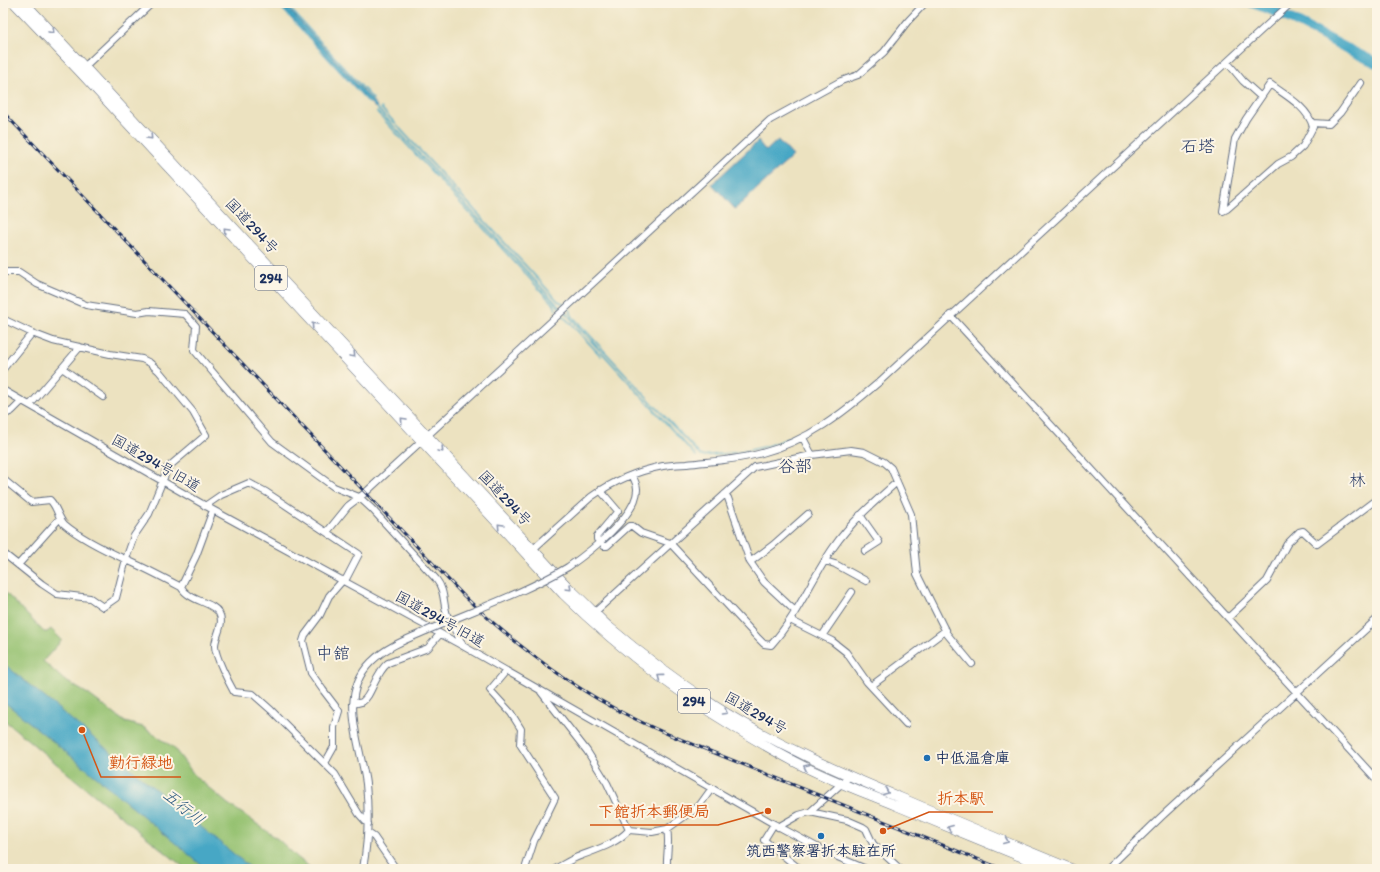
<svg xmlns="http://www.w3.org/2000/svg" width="1380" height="872" viewBox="0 0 1380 872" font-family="Itim,'Klee One',sans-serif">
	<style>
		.green { fill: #94c170; stroke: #587867 }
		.water { fill: #46a7c5; stroke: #306b92 }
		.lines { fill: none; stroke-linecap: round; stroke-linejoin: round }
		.stream { stroke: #46a7c5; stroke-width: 1.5 }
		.river { stroke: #46a7c5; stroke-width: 10 }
		.minor-casing { stroke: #646e80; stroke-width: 8 }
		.highway-casing { stroke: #646e80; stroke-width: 10 }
		.minor { stroke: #fff; stroke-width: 6 }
		.highway { stroke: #fff; stroke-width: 9 }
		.rail-casing { stroke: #1b2f5e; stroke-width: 3 }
		.rail { stroke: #fcf5e5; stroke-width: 1.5; stroke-dasharray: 4.5; stroke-linecap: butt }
		.minor-bridge-casing { stroke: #646e80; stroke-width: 8; stroke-linecap: butt }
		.minor-bridge { stroke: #fff; stroke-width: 6 }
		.oneway { stroke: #8d97ae }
		.poi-dot { fill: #1f6fb2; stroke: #fcf5e5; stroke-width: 1.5 }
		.labels { text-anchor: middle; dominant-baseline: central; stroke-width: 4; stroke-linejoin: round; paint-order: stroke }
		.shield { fill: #fcf5e5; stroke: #5e6a86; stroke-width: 1 }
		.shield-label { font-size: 14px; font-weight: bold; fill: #1b2f5e }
		.street-label { font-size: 15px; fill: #1b2f5e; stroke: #fcf5e5 }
		.poi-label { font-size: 15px; font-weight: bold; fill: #1b2f5e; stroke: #fcf5e5; text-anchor: start }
		.water-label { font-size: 16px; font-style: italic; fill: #2a5982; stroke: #fcf5e5 }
		.quarter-label { font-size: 17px; fill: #1b2f5e; stroke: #fcf5e5 }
		.leader { fill: none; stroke: #d45514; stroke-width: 1.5 }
		.callout-dot { fill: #d45514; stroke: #fcf5e5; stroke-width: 1.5 }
		.callout-label { font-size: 16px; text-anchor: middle; font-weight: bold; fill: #d45514; stroke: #fcf5e5; stroke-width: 4; stroke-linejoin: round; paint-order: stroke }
	</style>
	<rect width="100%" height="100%" fill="#fcf5e5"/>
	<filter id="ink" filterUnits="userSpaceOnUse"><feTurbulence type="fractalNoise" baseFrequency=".025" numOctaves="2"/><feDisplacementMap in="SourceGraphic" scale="8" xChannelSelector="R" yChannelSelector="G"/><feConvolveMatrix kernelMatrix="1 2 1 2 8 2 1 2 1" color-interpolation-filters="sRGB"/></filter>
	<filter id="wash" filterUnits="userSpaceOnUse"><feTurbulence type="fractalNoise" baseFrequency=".012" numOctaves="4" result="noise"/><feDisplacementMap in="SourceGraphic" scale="16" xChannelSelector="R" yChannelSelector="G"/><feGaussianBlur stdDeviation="0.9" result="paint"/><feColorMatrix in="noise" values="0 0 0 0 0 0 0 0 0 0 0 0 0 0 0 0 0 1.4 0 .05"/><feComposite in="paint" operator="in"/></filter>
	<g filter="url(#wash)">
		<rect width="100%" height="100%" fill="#ece2c0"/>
		<path class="green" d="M3,590L44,632H47L51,629L62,640L43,661L64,680L88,694L125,722L143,727L173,747L196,777L228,804L246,816L279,840L297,857L312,869H186L77,781L3,719Z"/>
		<path class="water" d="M278,3H283L377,106L375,108Z
			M778,140L793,156L735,209L712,184L758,141L766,151Z
			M3,663L252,869H206L82,765L3,701Z"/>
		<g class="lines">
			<path class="stream" d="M277,3L369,103
				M285,3L373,99
				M376,107L561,309
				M381,108L558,301L565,304
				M377,112L554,305L556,310
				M570,309L572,316L701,456L741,452L764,447L795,436
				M565,312L696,456
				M563,316L571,324L601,356"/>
			<path class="river" d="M1252,3C1286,14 1313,31 1344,47C1355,53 1366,58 1377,63"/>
		</g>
	</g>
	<g filter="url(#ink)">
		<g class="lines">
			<g class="minor-casing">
				<path id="minor" d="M1227,62L1243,81L1261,97
					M82,69L152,3
					M1270,84C1285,95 1308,107 1313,127L1303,146L1291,157L1278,164L1227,209L1223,211L1235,139L1246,119Z
					M1312,123L1329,124L1340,113L1361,83
					M3,272H19L37,284L86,305L137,313L149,311L185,314L196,326L194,350L272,442L334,487L359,497L372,509L436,579C445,590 443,603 447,615C452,626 459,636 463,646
					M950,315L1377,780
					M3,319L32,333L53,341L110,354L142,359L150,363L159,371L193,412L206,435L166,469L165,475L149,514L134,536L126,559L116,598L103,607L90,598L57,594L42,584L3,553
					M62,368L103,397
					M3,369L32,333
					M3,390L213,510L463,646L774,824L826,852L866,869
					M30,405L80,347
					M3,415L12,411L22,401
					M803,438L812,455
					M3,479L31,502L50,500C57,507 58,517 64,524C80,538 109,552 129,561C147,569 164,578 181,587C190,602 212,601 219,613C225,624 215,636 215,646C215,656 229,683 234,692L253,694L271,710L335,774L359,814L368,824
					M725,494L728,498L750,562L764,582L795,611
					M205,506L221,495L249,483L266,492L359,554L345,581
					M860,515L879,542L865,551
					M327,532L348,506L365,493L770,120L841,81L858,75L884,52L908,21L925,3
					M597,539V536L618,511L600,490
					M604,546H607L629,526H632L641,533L670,543L757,637L764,644L771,645C797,616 811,580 833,548C850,523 873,503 897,482
					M531,551L591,497C612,482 637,471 663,466C671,465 679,464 687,464C712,461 738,460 762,453C808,441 843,413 878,383L1291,3
					M825,561L835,564L866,581
					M750,562L773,545L808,514
					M18,565L60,518
					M568,567C588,553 638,515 637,489C637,484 634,479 632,475
					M181,587L196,556L213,510
					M594,613L755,467L812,455L851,450L864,452L884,462L891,468L911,514L917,574L947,634L972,664
					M1228,618L1267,581L1287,544L1299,532L1303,531L1317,544L1377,499
					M790,620L832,641L846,652L867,682L906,724
					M822,636L852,592
					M506,671L490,690L511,713L521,729L520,744L555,798L534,841L525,869
					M871,686L946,630
					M541,692L587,751L607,783L629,830
					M353,704C356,703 359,703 362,702C372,696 375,673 388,663L428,648L440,634
					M325,763L334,747V727L339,711L323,690L311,673L303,641L305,635L320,615L329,596L343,580
					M810,812L847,820L863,827L866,829L873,844L900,869
					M774,824L764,840L796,866L802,869
					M778,827L799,815L810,812L850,776
					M667,829C670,843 666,855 667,869
					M629,830L652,832L667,829L699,806L712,788
					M368,833L374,837L396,869
					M363,869C368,841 369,812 366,784C361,744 337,696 371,662C386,647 407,639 426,631
					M555,869C563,865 571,859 580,856C598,849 616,844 629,830
					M1107,869L1161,817L1377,619"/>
			</g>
			<g class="highway-casing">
				<path id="highway" d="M14,3L79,71L563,594C631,661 710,717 795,762C827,779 863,792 897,806C948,827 1000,848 1051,869
					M25,3L569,588C583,600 595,614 608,626C642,655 677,681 715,706C774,744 839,772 904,799C960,823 1016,846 1072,869"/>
			</g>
			<use href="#minor" class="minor"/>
			<use href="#highway" class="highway"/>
			<g class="rail-casing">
				<path id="rail" d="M3,112L464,596C514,644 569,686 631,717C645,724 660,731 675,737L1002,869"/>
			</g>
			<use href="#rail" class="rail"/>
			<g class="minor-bridge-casing">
				<path id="minor-bridge" d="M426,631C474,610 524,593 568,567"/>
			</g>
			<use href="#minor-bridge" class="minor-bridge"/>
		</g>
		<defs><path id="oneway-chevron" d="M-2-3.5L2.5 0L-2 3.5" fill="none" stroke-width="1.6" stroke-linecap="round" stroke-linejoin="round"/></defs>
		<g class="oneway">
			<use href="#oneway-chevron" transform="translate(52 31) rotate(47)"/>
			<use href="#oneway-chevron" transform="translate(150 137) rotate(47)"/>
			<use href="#oneway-chevron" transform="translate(226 230) rotate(-133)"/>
			<use href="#oneway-chevron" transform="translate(314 325) rotate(-133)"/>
			<use href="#oneway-chevron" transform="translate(353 355) rotate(47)"/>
			<use href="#oneway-chevron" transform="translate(403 420) rotate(-133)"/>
			<use href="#oneway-chevron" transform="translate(441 450) rotate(47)"/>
			<use href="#oneway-chevron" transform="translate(500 526) rotate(-133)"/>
			<use href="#oneway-chevron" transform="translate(569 588) rotate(45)"/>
			<use href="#oneway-chevron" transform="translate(660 677) rotate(-143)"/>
			<use href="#oneway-chevron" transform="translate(725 712) rotate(31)"/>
			<use href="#oneway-chevron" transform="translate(806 767) rotate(-155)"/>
			<use href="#oneway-chevron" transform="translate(886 792) rotate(23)"/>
			<use href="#oneway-chevron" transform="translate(950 828) rotate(-158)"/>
			<use href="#oneway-chevron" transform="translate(1006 841) rotate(23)"/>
		</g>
	</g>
	<g class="poi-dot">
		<circle cx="927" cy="758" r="4"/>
		<circle cx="821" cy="836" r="4"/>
	</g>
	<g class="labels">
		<g class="shield">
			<rect x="255" y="266" width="32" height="24" rx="3"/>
			<rect x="678" y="689" width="32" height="24" rx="3"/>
		</g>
		<g class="shield-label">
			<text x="271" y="278">294</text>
			<text x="694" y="701">294</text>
		</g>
		<g class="street-label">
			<text transform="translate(252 226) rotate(47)">国道294号</text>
			<text transform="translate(156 463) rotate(30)">国道294号旧道</text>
			<text transform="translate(505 498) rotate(47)">国道294号</text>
			<text transform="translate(440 619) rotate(29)">国道294号旧道</text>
			<text transform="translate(756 713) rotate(30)">国道294号</text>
		</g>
		<g class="poi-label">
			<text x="935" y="758">中低温倉庫</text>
			<text x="821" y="851" text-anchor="middle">筑西警察署折本駐在所</text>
		</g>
		<g class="water-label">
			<text transform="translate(184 807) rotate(39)">五行川</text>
		</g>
		<g class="quarter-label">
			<text x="1198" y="146">石塔</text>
			<text x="795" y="466">谷部</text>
			<text x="1357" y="480">林</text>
			<text x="333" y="653">中舘</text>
		</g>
	</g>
	<path class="leader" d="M82 730L101 777H181M883 831L929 812H993M768 811L718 825H590"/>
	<g class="callout-dot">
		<circle cx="82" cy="730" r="4"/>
		<circle cx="883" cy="831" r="4"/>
		<circle cx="768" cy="811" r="4"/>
	</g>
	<g class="callout-label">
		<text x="141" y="768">勤行緑地</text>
		<text x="961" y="804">折本駅</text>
		<text x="654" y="817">下館折本郵便局</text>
	</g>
	<rect width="1380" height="872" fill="none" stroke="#fcf5e5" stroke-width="16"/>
</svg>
